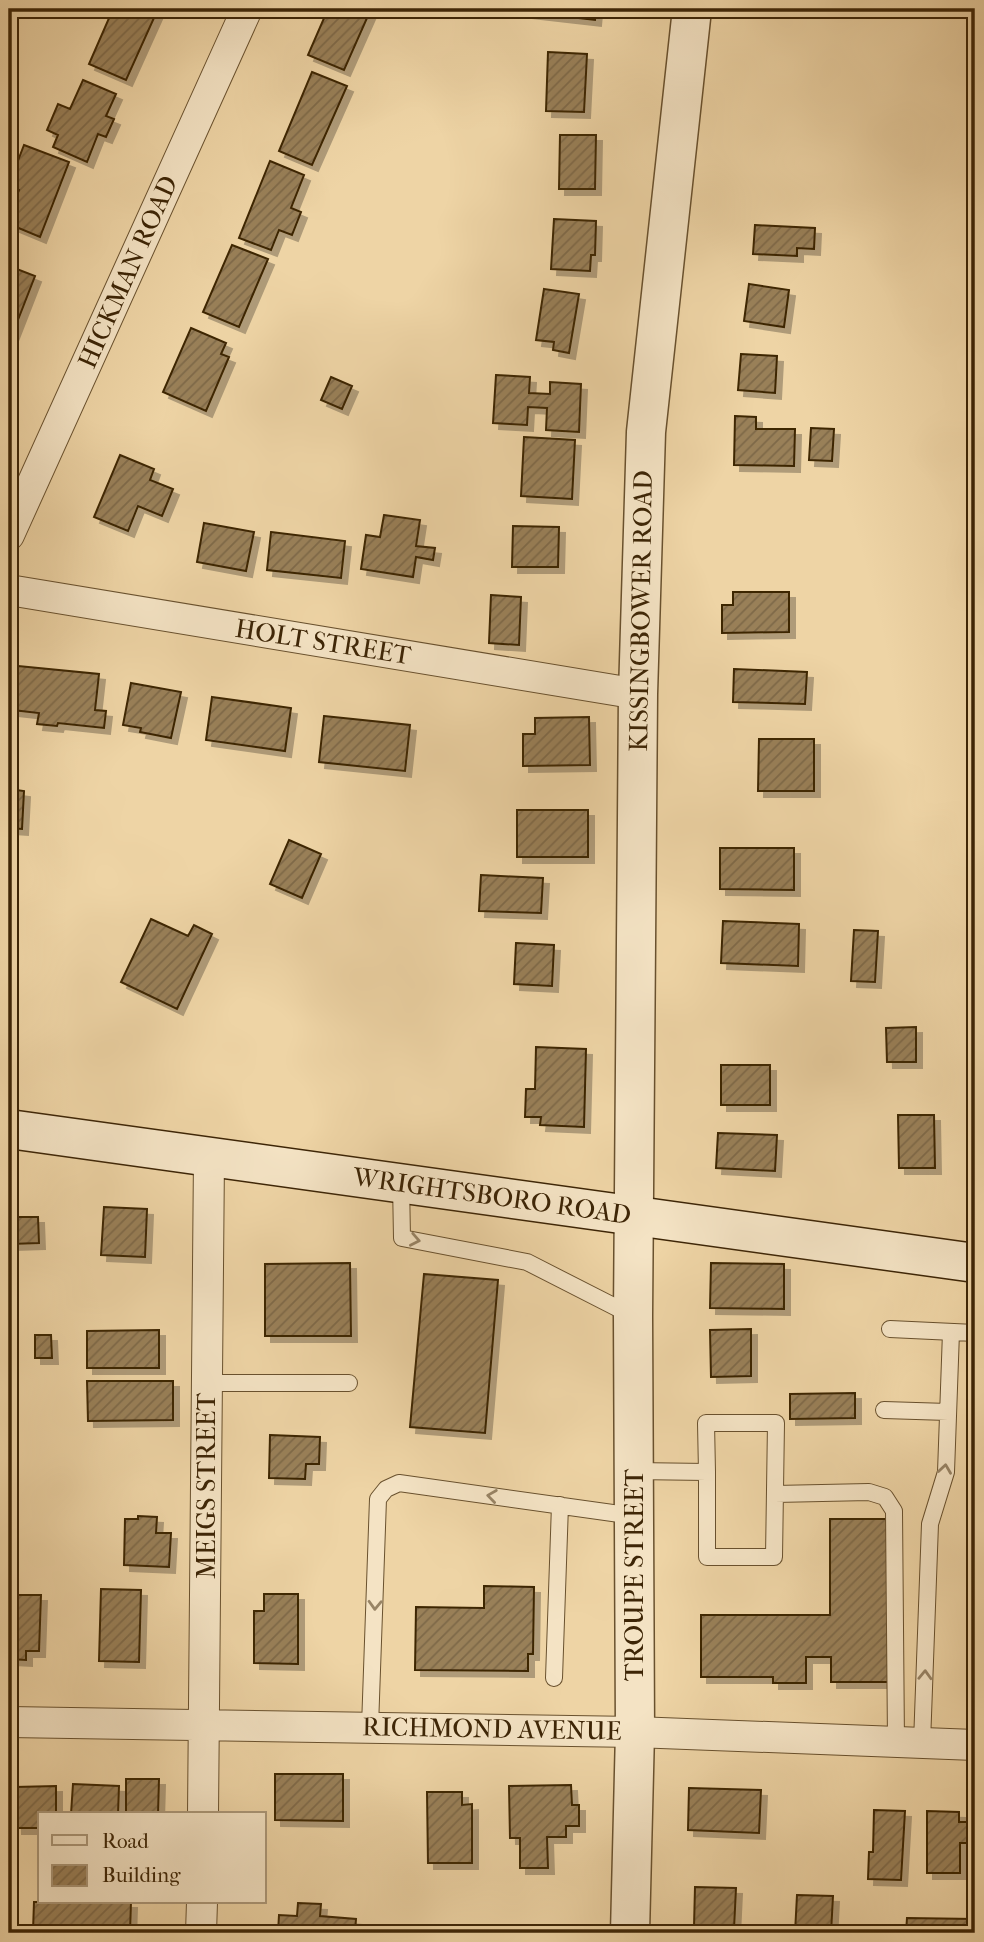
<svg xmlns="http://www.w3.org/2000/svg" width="984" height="1942" viewBox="0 0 984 1942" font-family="'IM FELL French Canon',serif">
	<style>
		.building { fill: url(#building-hatch); stroke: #3d2506; stroke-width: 2; filter: url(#shadow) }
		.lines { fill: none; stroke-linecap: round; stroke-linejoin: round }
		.service-casing { stroke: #69512e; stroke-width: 18 }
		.minor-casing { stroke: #69512e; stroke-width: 32 }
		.tertiary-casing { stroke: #69512e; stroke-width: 41 }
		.secondary-casing { stroke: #3d2506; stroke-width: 41 }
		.service { stroke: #f4e3c4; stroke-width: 16 }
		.minor { stroke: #f4e3c4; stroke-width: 30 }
		.tertiary { stroke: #f4e3c4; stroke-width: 38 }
		.secondary { stroke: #f4e3c4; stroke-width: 38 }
		.oneway { stroke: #988465 }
		.labels { text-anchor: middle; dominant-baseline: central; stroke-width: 6; stroke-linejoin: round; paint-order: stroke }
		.street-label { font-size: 26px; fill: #3d2506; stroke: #f4e3c4 }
	</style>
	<defs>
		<pattern id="building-hatch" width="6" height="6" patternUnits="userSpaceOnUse" patternTransform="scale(1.75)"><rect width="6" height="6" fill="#998059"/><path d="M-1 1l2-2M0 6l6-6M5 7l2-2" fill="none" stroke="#7e6948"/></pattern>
		<filter id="shadow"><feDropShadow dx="6" dy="6" stdDeviation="0" flood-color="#0004"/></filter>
	</defs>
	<rect width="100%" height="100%" fill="#eed4a5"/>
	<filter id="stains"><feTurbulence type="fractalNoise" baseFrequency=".00286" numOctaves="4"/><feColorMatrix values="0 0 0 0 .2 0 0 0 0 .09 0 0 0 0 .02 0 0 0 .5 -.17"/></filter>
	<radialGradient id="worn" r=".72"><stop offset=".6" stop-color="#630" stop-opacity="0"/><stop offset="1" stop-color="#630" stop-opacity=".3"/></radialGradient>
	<path class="building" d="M113,9H158L126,80L89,64Z
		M328,9H371L344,70L308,55Z
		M526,9H596L595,20L525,12Z
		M548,52L587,54L584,112L546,111Z
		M312,72L347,86L312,165L279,151Z
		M83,80L116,94L106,116L114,119L106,137L98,134L87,162L53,147L58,135L47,130L58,104L70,109Z
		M560,135H596L595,189H559Z
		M24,145L69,162L40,237L9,224V217L19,190L9,184Z
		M270,161L304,175L291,208L301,212L292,235L279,230L271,250L239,238Z
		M554,219L596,221L595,255H591L590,271L551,269Z
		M755,225L815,228L814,249L797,248V256L753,254Z
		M232,245L268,259L239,327L203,312Z
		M9,266L35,276L9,343Z
		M749,284L789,290L784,327L744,321Z
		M544,289L579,294L569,353L553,350L554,342L536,340Z
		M191,328L226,343L221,354L229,357L206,411L163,392Z
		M741,354L777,356L775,393L738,390Z
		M496,375L530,377L529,393L550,394V382L581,384L579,432L546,430L547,408L528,407L527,425L493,423Z
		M331,377L352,386L342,409L321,400Z
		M735,416L756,417V429H795L794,466L734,465Z
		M811,428L834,429L832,461L809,460Z
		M524,437L575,440L572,499L521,496Z
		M120,455L154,469L150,480L173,489L162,516L138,506L128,531L94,517Z
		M384,515L420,520L416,546L435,548L433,560L416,557L413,577L361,569L366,535L380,537Z
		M204,523L254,532L246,571L197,562Z
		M513,526L559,527L558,567H512Z
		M271,532L345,541L341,578L267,570Z
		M733,592H789V632L722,633V605H733Z
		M491,595L521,597L519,645L489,643Z
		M18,666L99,674L95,710L106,711L104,728L58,723L57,726L37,724L39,713L13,710Z
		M734,669L807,672L805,704L733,702Z
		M131,683L181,692L171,738L140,732L141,728L123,725Z
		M212,697L291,708L285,751L206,740Z
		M324,716L410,725L405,771L319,762Z
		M589,717L590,765L523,766V734H535V718Z
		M759,739H814V791H758Z
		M9,789L24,791L22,829L9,828Z
		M517,810H588V857H517Z
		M289,840L321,854L302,898L270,884Z
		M720,848H794V890L720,889Z
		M481,875L543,878L541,913L479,911Z
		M151,919L188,936L194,925L212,934L177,1009L121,982Z
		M723,921L799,924L798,966L721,963Z
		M854,930L878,931L875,982L851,981Z
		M516,943L554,945L552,986L514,984Z
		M916,1027V1062H887L886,1028Z
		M536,1047L586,1049L584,1127L540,1125L541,1117H525L526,1089H535Z
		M721,1065H770V1105H721Z
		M898,1115H934L935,1168H899Z
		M718,1133L777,1135L775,1171L716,1168Z
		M104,1207L147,1209L145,1257L101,1255Z
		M9,1217H38L39,1243L10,1244Z
		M350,1263L351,1336H265V1264Z
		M711,1263L784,1264V1309L710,1308Z
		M424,1274L498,1280L485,1433L410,1427Z
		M751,1329V1376L711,1377L710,1330Z
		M159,1330V1368H87V1331Z
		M35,1335H51L52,1358H35Z
		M87,1381H173V1420L88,1421Z
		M855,1393V1418L790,1419V1394Z
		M270,1435L320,1437L319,1464H306L305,1479L269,1478Z
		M975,1507V1665L970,1664Z
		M138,1516L157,1517L156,1533H171L169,1567L124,1565L125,1519H138Z
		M830,1519H888L889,1682H831V1657H806V1683H773V1677H701V1615H830Z
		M484,1586L534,1587L533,1654H528V1671L415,1670L416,1607L484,1608Z
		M101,1589L141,1590L139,1662L99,1661Z
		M264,1594H298V1664L254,1663V1611H264Z
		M9,1595H41L39,1651H26V1660L9,1659Z
		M275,1774H343V1821L275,1820Z
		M126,1779H159L158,1814H126Z
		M73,1784L119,1786L118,1814H71Z
		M571,1785L572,1805H579V1826H566V1837H547L548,1868H520V1838H510L509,1786Z
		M56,1786V1814H40V1828H16L15,1787Z
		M689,1788L761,1790L759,1833L688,1830Z
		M427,1792H462V1805L472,1804V1863H428Z
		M874,1810L905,1811L901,1880L868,1879L869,1852H873Z
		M927,1811L959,1812V1822H975V1843H960V1873H927Z
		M695,1887L736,1888L734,1929L694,1927Z
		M797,1895L833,1896L831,1933H795Z
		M34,1902H131L130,1933L33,1931Z
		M298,1903L321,1904L320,1916L356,1919L355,1933H278L279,1915L297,1916Z
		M907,1918L975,1919V1933H906Z"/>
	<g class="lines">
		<g class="service-casing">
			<path id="service" d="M401,1183L402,1238L527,1262L631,1315
				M890,1329L975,1333
				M207,1383H349
				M884,1410L948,1412
				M634,1471L707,1472V1557H774L776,1423H706L707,1472
				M775,1494L869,1492L885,1497L894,1511L896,1742
				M554,1678L560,1505
				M370,1727L378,1499L386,1489L399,1483L634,1516
				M922,1743L930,1524L946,1472L951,1332"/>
		</g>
		<g class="minor-casing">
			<path id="minor" d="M9,535L247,9
				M9,590L638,694
				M9,1722L635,1732L975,1745
				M203,1814L209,1157
				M201,1933L202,1902"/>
		</g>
		<g class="tertiary-casing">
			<path id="tertiary" d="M630,1933L635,1732L633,1316L638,694L646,432L692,9"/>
		</g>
		<g class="secondary-casing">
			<path id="secondary" d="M9,1129L975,1263"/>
		</g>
		<use href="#service" class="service"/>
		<use href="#minor" class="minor"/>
		<use href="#tertiary" class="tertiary"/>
		<use href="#secondary" class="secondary"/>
	</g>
	<defs><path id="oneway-chevron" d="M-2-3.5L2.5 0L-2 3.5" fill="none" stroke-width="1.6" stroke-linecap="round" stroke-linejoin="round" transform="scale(1.75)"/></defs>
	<g class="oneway">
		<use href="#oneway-chevron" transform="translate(415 1240) rotate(11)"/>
		<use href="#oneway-chevron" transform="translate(945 1469) rotate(-82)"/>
		<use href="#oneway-chevron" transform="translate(492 1496) rotate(-172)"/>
		<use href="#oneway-chevron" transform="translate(375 1605) rotate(92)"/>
		<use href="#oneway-chevron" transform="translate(925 1675) rotate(-88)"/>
	</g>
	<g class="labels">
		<g class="street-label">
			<text transform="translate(128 272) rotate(-66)">HICKMAN ROAD</text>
			<text transform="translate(641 611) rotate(-89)">KISSINGBOWER ROAD</text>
			<text transform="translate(323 642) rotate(9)">HOLT STREET</text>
			<text transform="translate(492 1196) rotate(8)">WRIGHTSBORO ROAD</text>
			<text transform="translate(206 1486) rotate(-90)">MEIGS STREET</text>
			<text transform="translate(634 1575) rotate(-90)">TROUPE STREET</text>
			<text transform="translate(492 1729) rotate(1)">RICHMOND AVENUE</text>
		</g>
	</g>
	<rect width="984" height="1942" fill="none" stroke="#eed4a5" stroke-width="35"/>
	<rect x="10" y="10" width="963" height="1921" fill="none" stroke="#3d2506" stroke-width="3.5"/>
	<rect x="18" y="18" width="949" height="1907" fill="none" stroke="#3d2506" stroke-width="2"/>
	<rect x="38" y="1812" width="228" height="91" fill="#f4e3c4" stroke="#ab9778" stroke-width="2"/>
	<rect x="52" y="1835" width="35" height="10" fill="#f4e3c4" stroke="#ab9778" stroke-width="2"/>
	<text x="102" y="1848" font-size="21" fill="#3d2506">Road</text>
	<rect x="52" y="1865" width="35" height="21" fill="url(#building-hatch)" stroke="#ab9778" stroke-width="2"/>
	<text x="102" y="1882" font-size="21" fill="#3d2506">Building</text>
	<rect width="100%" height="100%" filter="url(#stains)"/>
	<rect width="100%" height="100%" fill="url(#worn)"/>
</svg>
